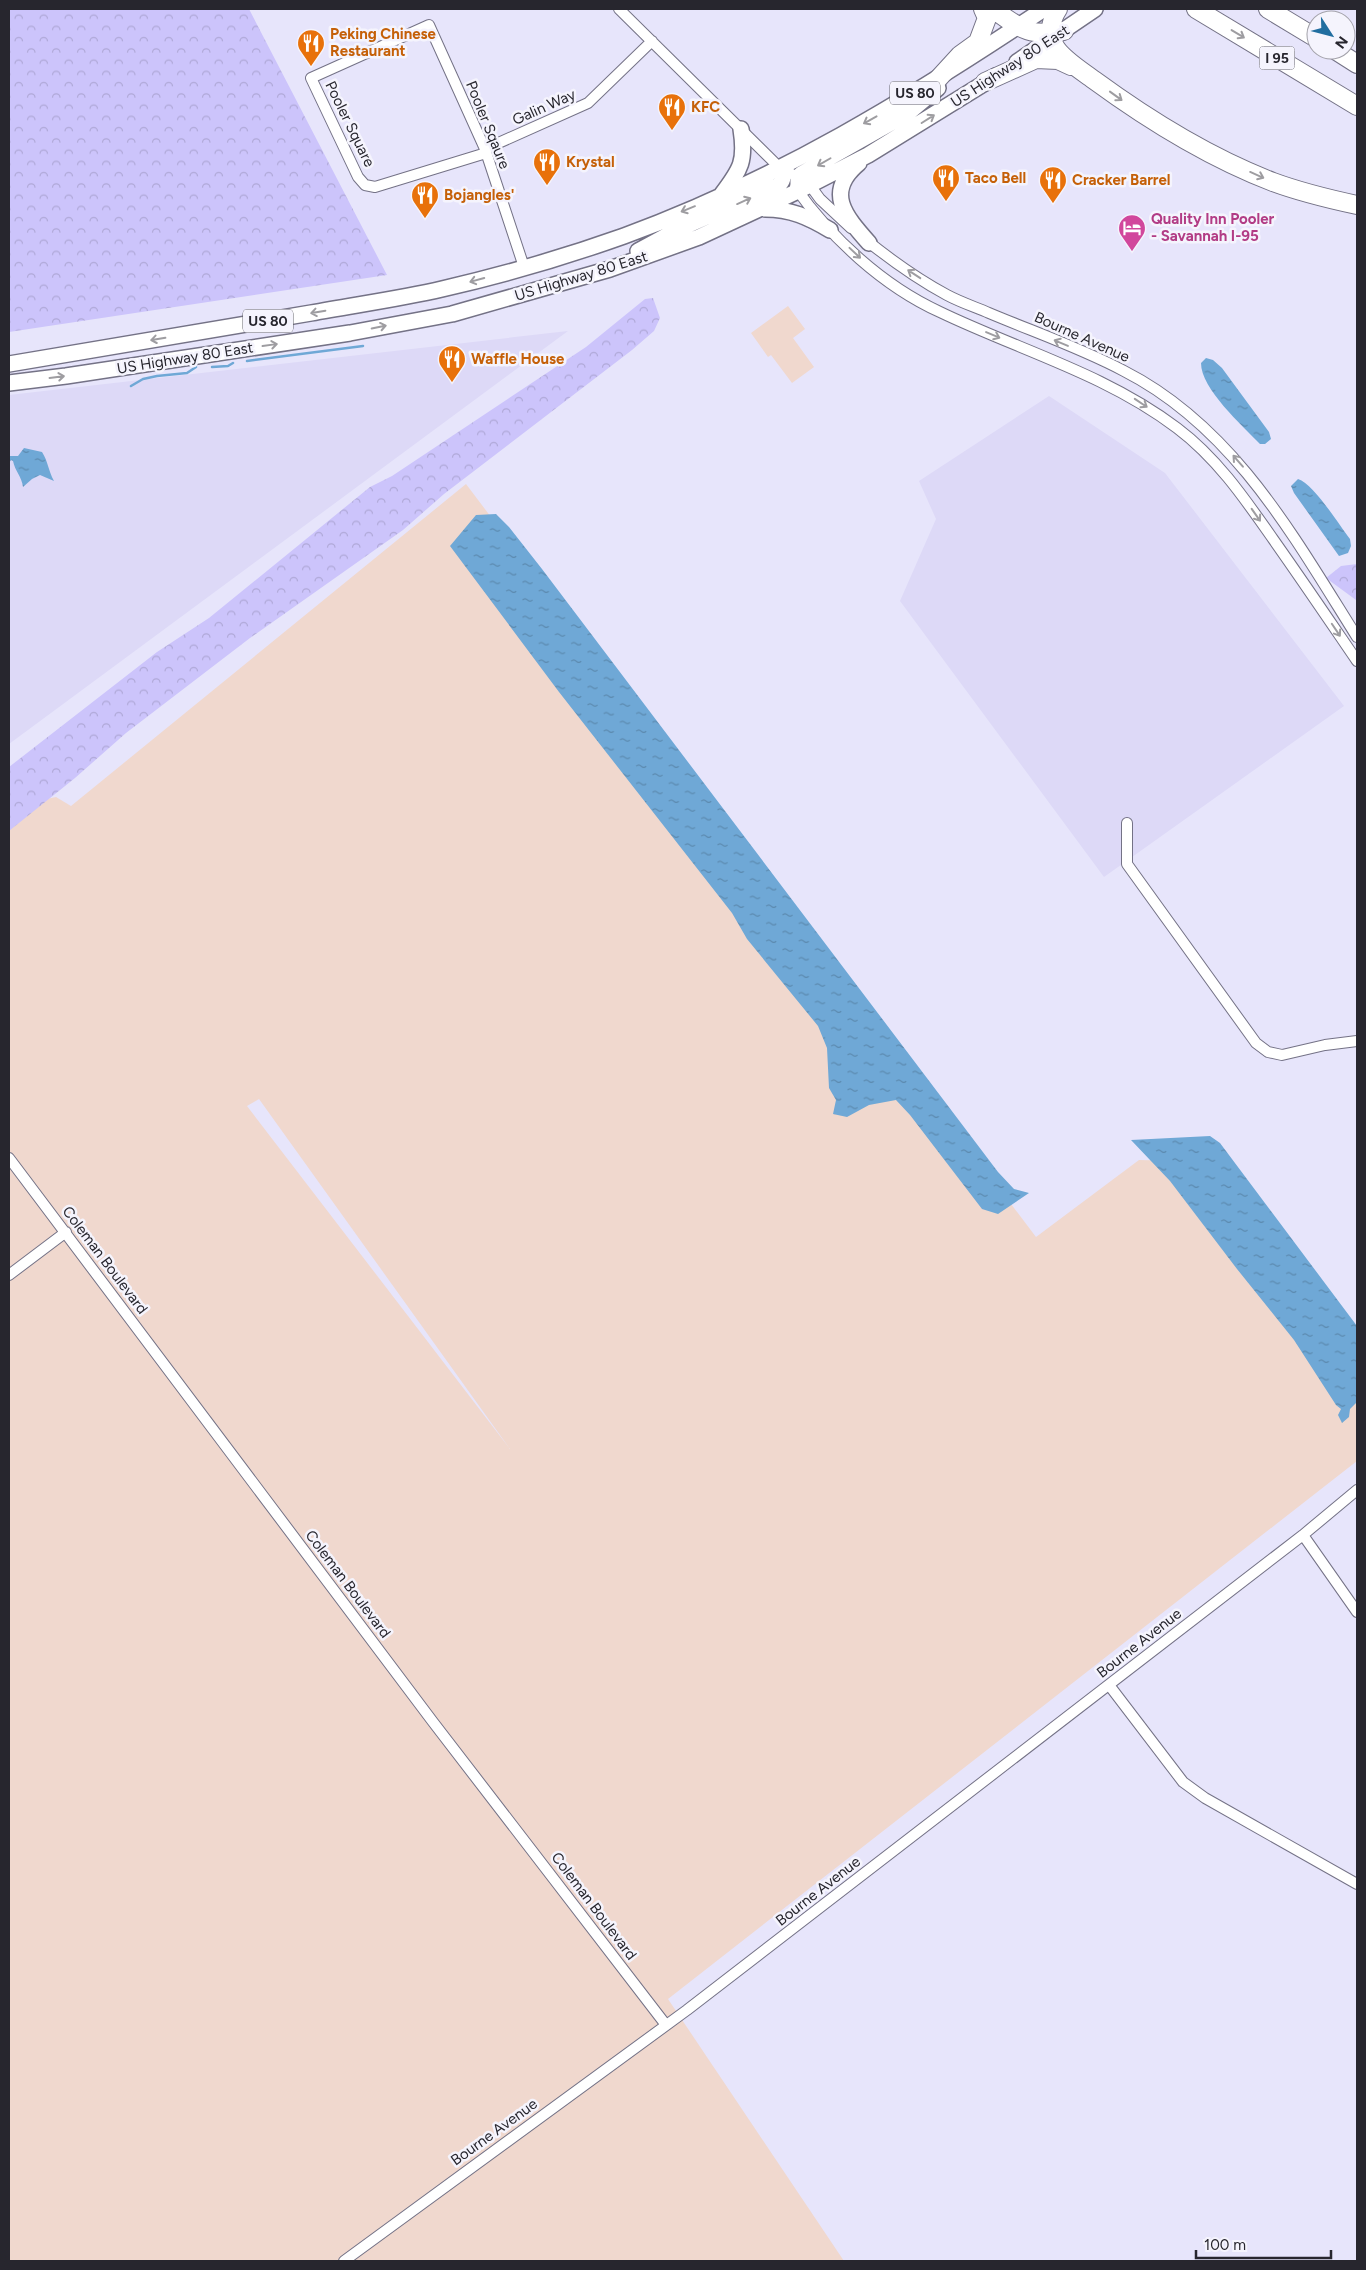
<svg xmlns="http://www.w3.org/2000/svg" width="1366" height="2270" viewBox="0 0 1366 2270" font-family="Figtree,sans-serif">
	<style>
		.built { fill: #ddd9f7 }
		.industrial { fill: #f0d8ce; fill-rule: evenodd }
		.forest { fill: url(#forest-crowns) }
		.water { fill: url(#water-ripples) }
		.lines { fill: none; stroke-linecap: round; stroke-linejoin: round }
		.stream { stroke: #6fa8d6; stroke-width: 2.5 }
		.minor-casing { stroke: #747286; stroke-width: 12 }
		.primary-casing { stroke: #747286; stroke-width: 18 }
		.motorway-casing { stroke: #747286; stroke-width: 20 }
		.minor { stroke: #fff; stroke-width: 10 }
		.primary { stroke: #fff; stroke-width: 15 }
		.motorway { stroke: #fff; stroke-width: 18 }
		.oneway { stroke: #9e9da1 }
		.labels { text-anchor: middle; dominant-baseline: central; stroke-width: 5; stroke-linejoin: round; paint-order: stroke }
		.shield { fill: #f5f4fd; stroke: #65646c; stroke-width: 1 }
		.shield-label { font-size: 14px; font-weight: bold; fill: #27262e }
		.food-label { font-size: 15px; font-weight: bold; fill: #c56008; stroke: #f5f4fd; text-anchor: start }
		.street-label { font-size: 15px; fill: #27262e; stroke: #f5f4fd }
		.hotel-label { font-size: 15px; font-weight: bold; fill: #b23c85; stroke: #f5f4fd; text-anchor: start }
	</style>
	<defs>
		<pattern id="forest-crowns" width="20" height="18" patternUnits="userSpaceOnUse" patternTransform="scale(1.25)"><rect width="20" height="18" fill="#ccc4fb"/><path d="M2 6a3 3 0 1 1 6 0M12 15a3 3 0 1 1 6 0" fill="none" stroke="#afa8d7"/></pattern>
		<pattern id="water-ripples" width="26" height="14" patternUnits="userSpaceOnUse" patternTransform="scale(1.25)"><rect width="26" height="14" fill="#6fa8d6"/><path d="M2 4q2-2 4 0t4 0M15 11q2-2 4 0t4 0" fill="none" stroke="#5b89ae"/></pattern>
	</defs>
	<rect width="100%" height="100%" fill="#e7e5fb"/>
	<path class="built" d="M568,331L9,744V395Z
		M1049,396L1165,473L1344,706L1104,877L900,601L936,519L919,481Z"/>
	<path class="industrial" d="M788,306L805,329L793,338L814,367L792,383L771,355L768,357L751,333Z
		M466,484L1036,1237L1139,1160L1219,1162L1357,1350V1461L668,1999L844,2261H9V823L37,801L56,797L71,806ZM259,1099L510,1449L247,1106Z"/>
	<path class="forest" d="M9,9H249L387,275L9,332Z
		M653,298L660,318L654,331L632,350L444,494L403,530L250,638L126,733L75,778L9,831V767L157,652L209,618L370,487L392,476L586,347L645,299Z
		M1357,564V599L1356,600L1326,578L1341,566Z"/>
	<path class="water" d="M1206,358L1213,360L1222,368L1269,432L1271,439L1265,444H1260C1242,425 1201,389 1201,363Z
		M24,448L42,452C48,461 48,470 54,481L40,475L32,479L23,487C22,477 15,471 13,461L11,460L9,463V451L10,456H18Z
		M1298,479C1314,484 1339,525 1350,539L1351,546L1348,553L1339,556L1294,493L1291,486Z
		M496,514L509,527L542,569L998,1172L1014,1189L1029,1193L998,1214L982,1209L910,1115L896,1100L869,1105L847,1117L833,1114L836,1100L829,1088L827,1048L818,1026L747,939L732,913L559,692L450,546L476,515Z
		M1210,1136L1220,1143L1357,1326V1402L1350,1409L1349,1417L1342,1423L1338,1415L1341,1409L1336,1405L1294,1340L1237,1269L1170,1181L1131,1140Z"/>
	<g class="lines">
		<path class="stream" d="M247,361L363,346
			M212,367L228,366L233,363
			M131,386L143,379L157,376L187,373L196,367"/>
		<g class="minor-casing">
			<path id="minor" d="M619,9L783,171
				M485,149L588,103L652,41
				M486,153L375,187L365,185L358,177L311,78L429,25L485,149L524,267
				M780,167L809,184L820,199L851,228
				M795,187C831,238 883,286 940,312C1019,350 1106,374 1177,428C1217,458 1245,499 1273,539C1302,580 1329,620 1357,661
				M866,240C891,260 919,280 947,295C960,302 975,307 989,313C1034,332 1081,348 1124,371C1234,427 1294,537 1357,637
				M1127,823V864L1256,1043L1268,1052L1282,1055L1325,1045L1357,1041
				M9,1158L433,1722L666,2025
				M9,1275L66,1232
				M1357,1490L1303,1535L1357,1612
				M1109,1685L1183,1782L1205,1798L1357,1884
				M344,2261L687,2010L1303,1535"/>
		</g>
		<g class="primary-casing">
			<path id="primary" d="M1017,62L1095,9
				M859,163C824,192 845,216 869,243
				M798,191V178L801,174L907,114L938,88
				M722,194C741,169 746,161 741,129
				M765,209C791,209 808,217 830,230
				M638,251L675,231L779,185C785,179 783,175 780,167
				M9,364C109,347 210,331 311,313C354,305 399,299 442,289C503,275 565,257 624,236C775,181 911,98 1044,9
				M9,383L66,376L350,333L452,314L610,269L699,237L798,191L868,155L996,76"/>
		</g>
		<g class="motorway-casing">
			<path id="motorway" d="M993,9C1021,29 1029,37 1064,31
				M1058,9C1050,21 1048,36 1056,48C1064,60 1082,71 1094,80C1150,121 1208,157 1273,182C1300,192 1329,199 1357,205
				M1196,9L1357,106
				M1268,9L1316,38
				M1335,50L1357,64
				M938,79L960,55L978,42L987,18L983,9
				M985,82L1036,59L1058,60L1071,66"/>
		</g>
		<use href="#minor" class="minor"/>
		<use href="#primary" class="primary"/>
		<use href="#motorway" class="motorway"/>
	</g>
	<defs><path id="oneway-shaft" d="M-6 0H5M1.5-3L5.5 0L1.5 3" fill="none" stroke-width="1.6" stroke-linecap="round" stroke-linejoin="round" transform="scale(1.25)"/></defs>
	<g class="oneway">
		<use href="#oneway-shaft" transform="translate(1238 34) rotate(31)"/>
		<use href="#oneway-shaft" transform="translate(1116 96) rotate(36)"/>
		<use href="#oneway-shaft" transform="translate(928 119) rotate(-32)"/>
		<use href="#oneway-shaft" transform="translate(870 120) rotate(151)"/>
		<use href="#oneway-shaft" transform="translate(824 162) rotate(150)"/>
		<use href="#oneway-shaft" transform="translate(1257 175) rotate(24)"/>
		<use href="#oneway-shaft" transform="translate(744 201) rotate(-24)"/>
		<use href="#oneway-shaft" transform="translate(688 209) rotate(158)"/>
		<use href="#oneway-shaft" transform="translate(855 253) rotate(43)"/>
		<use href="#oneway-shaft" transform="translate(914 274) rotate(-147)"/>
		<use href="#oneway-shaft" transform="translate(477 280) rotate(165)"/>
		<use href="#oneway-shaft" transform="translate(318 312) rotate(170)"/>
		<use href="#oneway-shaft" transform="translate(379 327) rotate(-12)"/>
		<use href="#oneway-shaft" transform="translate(993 335) rotate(23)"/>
		<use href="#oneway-shaft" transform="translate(158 339) rotate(171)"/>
		<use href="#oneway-shaft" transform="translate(1061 343) rotate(-157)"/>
		<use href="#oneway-shaft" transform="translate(270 345) rotate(-8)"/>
		<use href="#oneway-shaft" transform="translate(57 377) rotate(-7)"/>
		<use href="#oneway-shaft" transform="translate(1141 403) rotate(34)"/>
		<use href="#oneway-shaft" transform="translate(1238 461) rotate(-131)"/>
		<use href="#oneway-shaft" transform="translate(1256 515) rotate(55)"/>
		<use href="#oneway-shaft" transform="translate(1336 630) rotate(56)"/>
	</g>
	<defs>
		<g id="restaurant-pin" transform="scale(1.4375)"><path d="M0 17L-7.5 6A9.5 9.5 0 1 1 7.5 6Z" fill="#e8710a" stroke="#f5f4fd"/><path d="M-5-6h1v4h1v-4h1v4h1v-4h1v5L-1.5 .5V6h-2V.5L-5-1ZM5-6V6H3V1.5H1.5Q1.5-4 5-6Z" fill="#fff"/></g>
		<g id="hotel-pin" transform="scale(1.4375)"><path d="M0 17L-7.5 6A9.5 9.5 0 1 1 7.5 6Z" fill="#d1479c" stroke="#f5f4fd"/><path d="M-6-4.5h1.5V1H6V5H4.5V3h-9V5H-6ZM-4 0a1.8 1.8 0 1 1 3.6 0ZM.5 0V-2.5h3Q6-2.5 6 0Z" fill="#fff"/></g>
	</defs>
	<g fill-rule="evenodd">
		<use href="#restaurant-pin" x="311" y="43"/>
		<use href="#restaurant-pin" x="672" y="107"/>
		<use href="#restaurant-pin" x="547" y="162"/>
		<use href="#restaurant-pin" x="946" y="178"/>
		<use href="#restaurant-pin" x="1053" y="180"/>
		<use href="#restaurant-pin" x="425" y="195"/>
		<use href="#hotel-pin" x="1132" y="228"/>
		<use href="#restaurant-pin" x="452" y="359"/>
	</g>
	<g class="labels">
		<g class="shield">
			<rect x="1259.5" y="46.5" width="35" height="23" rx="4"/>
			<rect x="890" y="81.5" width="50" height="23" rx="4"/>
			<rect x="243" y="309.5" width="50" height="23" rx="4"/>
		</g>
		<g class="shield-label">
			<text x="1277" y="58">I 95</text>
			<text x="915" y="93">US 80</text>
			<text x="268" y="321">US 80</text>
		</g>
		<g class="food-label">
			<text x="330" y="34">Peking Chinese<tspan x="330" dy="17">Restaurant</tspan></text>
			<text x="691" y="107">KFC</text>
			<text x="566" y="162">Krystal</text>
			<text x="965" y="178">Taco Bell</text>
			<text x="1072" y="180">Cracker Barrel</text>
			<text x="444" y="195">Bojangles'</text>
			<text x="471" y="359">Waffle House</text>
		</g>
		<g class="street-label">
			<text transform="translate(1010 66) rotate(-33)">US Highway 80 East</text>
			<text transform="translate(544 107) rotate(-24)">Galin Way</text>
			<text transform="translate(350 124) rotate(64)">Pooler Square</text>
			<text transform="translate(488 125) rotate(68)">Pooler Sqaure</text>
			<text transform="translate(581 276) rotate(-17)">US Highway 80 East</text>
			<text transform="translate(1082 337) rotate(24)">Bourne Avenue</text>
			<text transform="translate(185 358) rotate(-9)">US Highway 80 East</text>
			<text transform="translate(105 1260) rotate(53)">Coleman Boulevard</text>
			<text transform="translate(348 1584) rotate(53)">Coleman Boulevard</text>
			<text transform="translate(1139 1643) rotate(-38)">Bourne Avenue</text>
			<text transform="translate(818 1891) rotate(-38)">Bourne Avenue</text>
			<text transform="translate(594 1906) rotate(53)">Coleman Boulevard</text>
			<text transform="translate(494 2132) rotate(-36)">Bourne Avenue</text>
		</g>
		<g class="hotel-label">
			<text x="1151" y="219">Quality Inn Pooler<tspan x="1151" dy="17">- Savannah I-95</tspan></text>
		</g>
	</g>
	<rect width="1366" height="2270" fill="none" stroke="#27262e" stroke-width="20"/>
	<g transform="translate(1331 35) rotate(126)"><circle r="24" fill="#f5f4fd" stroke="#a3a2aa"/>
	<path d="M0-4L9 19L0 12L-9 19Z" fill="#216ea0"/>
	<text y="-8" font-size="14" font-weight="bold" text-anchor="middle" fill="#27262e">N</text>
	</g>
	<path d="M1196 2250v8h135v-8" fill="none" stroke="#27262e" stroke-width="2.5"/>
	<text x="1204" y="2250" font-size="15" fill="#27262e" stroke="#f5f4fd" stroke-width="4" paint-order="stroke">100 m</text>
</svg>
